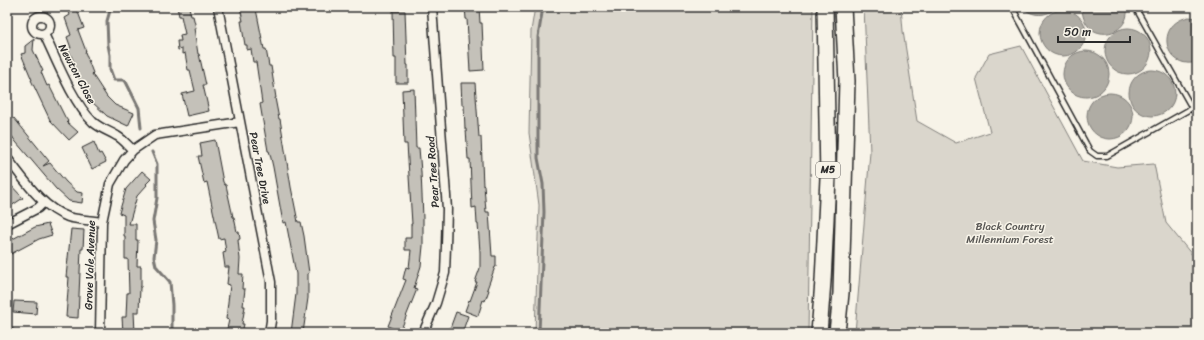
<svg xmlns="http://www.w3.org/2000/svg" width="1204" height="340" viewBox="0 0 1204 340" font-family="Sriracha,sans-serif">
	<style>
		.green { fill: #dad6cc; stroke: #82807c }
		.water { fill: #afaca4; stroke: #7a7874 }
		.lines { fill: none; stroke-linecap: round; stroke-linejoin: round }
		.stream { stroke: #7a7874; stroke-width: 3 }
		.building { fill: #c4c1b9; stroke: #2b2b2b }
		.lane-casing { stroke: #2b2b2b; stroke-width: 7 }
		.street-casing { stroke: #2b2b2b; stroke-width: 11 }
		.highway-casing { stroke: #2b2b2b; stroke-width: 18 }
		.lane { stroke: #f7f3e8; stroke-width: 4 }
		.street { stroke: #f7f3e8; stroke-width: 8 }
		.highway { stroke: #f7f3e8; stroke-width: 15 }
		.labels { text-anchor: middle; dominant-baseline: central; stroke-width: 3; stroke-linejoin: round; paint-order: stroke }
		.shield { fill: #f7f3e8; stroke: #686764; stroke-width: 1 }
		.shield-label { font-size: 10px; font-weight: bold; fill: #2b2b2b }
		.street-label { font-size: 11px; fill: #2b2b2b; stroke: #f7f3e8 }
		.park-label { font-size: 11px; fill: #575653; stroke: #f7f3e8 }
	</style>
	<rect width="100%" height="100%" fill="#f7f3e8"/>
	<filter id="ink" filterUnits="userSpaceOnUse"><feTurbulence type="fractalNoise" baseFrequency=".025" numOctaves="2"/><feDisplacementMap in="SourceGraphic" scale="8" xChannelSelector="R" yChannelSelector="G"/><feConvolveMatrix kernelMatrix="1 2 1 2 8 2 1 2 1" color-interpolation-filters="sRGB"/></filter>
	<g filter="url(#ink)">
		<path class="green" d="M535,7H813L808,333H535L539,205L529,133L531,31Z
			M864,7H901L903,31L917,121L956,143L990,132L976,78L989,54L1021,46L1083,161L1117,167L1154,164L1166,223L1197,261V333H855L870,152Z"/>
		<path class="water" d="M1022,7H1057C1047,17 1032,17 1022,7Z
			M1082,7H1127C1131,39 1082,45 1082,7Z
			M1040 33a23 23 0 1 1 46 0a23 23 0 1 1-46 0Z
			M1189,17L1197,18V62C1165,71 1153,24 1189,17Z
			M1105 51a23 23 0 1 1 46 0a23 23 0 1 1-46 0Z
			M1063 74a23 23 0 1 1 46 0a23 23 0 1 1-46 0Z
			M1129 93a23 23 0 1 1 46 0a23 23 0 1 1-46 0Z
			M1087 116a23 23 0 1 1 46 0a23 23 0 1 1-46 0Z"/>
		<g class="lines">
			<path class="stream" d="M111,7L107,21L108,45L110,55V69L114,80H124L126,82L139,108L141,128
				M152,152L157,164V198L153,221L156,240L154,257L156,266L170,282L172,305V333
				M539,333L544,212L543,184L538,158V37L543,7"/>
		</g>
		<path class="building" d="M67,7H76L84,28L78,30L86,51L85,52L93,73L92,74L107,97L115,105L134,113L128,126L107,116L91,101L80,83H81L71,60H73L68,49L71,48L67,37L71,35L65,18L70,15Z
			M177,7H189L191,16H193L196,28H194L198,54H199L206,85H203L209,111L187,116L182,94L195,91L190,70H188L185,53L182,54V49L178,50L177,41H181L180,35L185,34L181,16H179Z
			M240,7H255L257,14L264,49H266L269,66H271L276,98H275L279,119H280L291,187L298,222H301L304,236L309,273H308V298L303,333H291L296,294V274L286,222L283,223L273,167L270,154L269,151H268L260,104L262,103L256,62H253L251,49L247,50V45H245L241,21H243Z
			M465,7H479L480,23H482L484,70L470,71L467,19H466Z
			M393,11H405L407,65H408V83H396V58H394Z
			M34,39L33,50L43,71L41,72L47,86L49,85L65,117L68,121L67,122L78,132L69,140L50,120L31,80H32L21,54L25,53V46Z
			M461,83H475L479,137H481L483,186L484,185L486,212H489L492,256H496V267H495L487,289L489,290L485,301L483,300L478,316L465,311L469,300L470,301L477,282H475L480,268V252L478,224H477L476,207L472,208L470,159H468L466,129H465L464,105H462Z
			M414,89L416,148H419L421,172L423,218V246L421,266L414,288L417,289L400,332L388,326L406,280L403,279L406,267L409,268L411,250H405V238H411V224H412L407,144H404L402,90Z
			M14,118L49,161L43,166L50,163L66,182L77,192L83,193L82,203L69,201L56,189L16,142L7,129V124Z
			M215,140L223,182L225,185H226L233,217H234L237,232H239L240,239L238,240L240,259L239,274H243L242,289H245L243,306H245L242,324H244L242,333H226L229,320L226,319L230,285L227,284L229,267H225L223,253L226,252L224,238L219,239L207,182L204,183L198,156H202L200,143Z
			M94,142L99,154L101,153L106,162L92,169L82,148Z
			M142,171L151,179L146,184L147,185L137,196L129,224H136V240H138L137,266H141V287H140L139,312H134L135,333H123L122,317H126L127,293H129L128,259H125V236H124V215L119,213L126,189Z
			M7,181L23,198L11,206L7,201Z
			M48,224L52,235L39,239L7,256V242L35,227Z
			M71,229L84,230L83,249H81L78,318L66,317L69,277H66Z
			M14,301L37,302L36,314L13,312Z
			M456,312L468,316L462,333H454L449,331Z"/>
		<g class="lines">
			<g class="lane-casing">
				<path id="lane" d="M1012,7L1090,151L1097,156H1107L1192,108
					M1135,7L1197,117"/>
			</g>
			<g class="street-casing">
				<path id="street" d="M218,7L271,282V321L269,333
					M32 25a9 9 0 1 1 18 0a9 9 0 1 1-18 0Z
					M44,34C56,59 73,103 93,122C101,129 109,131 117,136C123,139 128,146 133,150
					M7,158C24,179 41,207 68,217C77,220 92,220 102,222
					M7,224L38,208L44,202
					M7,333H10
					M100,333L102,222L110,184L124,160L133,150L155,135L240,122
					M423,333L436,303L445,273L446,246L447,209L432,7"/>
			</g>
			<g class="highway-casing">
				<path id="highway" d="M819,333L823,281L828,178L825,7
					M837,333L841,293L847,81L843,7"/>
			</g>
			<use href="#lane" class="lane"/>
			<use href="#street" class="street"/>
			<use href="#highway" class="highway"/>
		</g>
	</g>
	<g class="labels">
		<rect class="shield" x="816" y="162" width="24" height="16" rx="3"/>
		<g class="shield-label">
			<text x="828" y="170">M5</text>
		</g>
		<g class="street-label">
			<text transform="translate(77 74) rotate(62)">Newton Close</text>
			<text transform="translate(260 168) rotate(79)">Pear Tree Drive</text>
			<text transform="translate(433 172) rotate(-94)">Pear Tree Road</text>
			<text transform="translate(90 265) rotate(-88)">Grove Vale Avenue</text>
		</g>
		<g class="park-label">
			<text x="1010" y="226">Black Country<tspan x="1010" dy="13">Millennium Forest</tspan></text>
		</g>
	</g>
	<rect width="1204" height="340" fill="none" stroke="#f7f3e8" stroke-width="24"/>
	<rect x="12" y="12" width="1180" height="316" fill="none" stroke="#2b2b2b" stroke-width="1.5" filter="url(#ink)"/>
	<path d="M1058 36v6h72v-6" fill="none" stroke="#2b2b2b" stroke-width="2"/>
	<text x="1064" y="36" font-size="12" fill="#2b2b2b" stroke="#f7f3e8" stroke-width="3" paint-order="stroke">50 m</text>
</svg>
